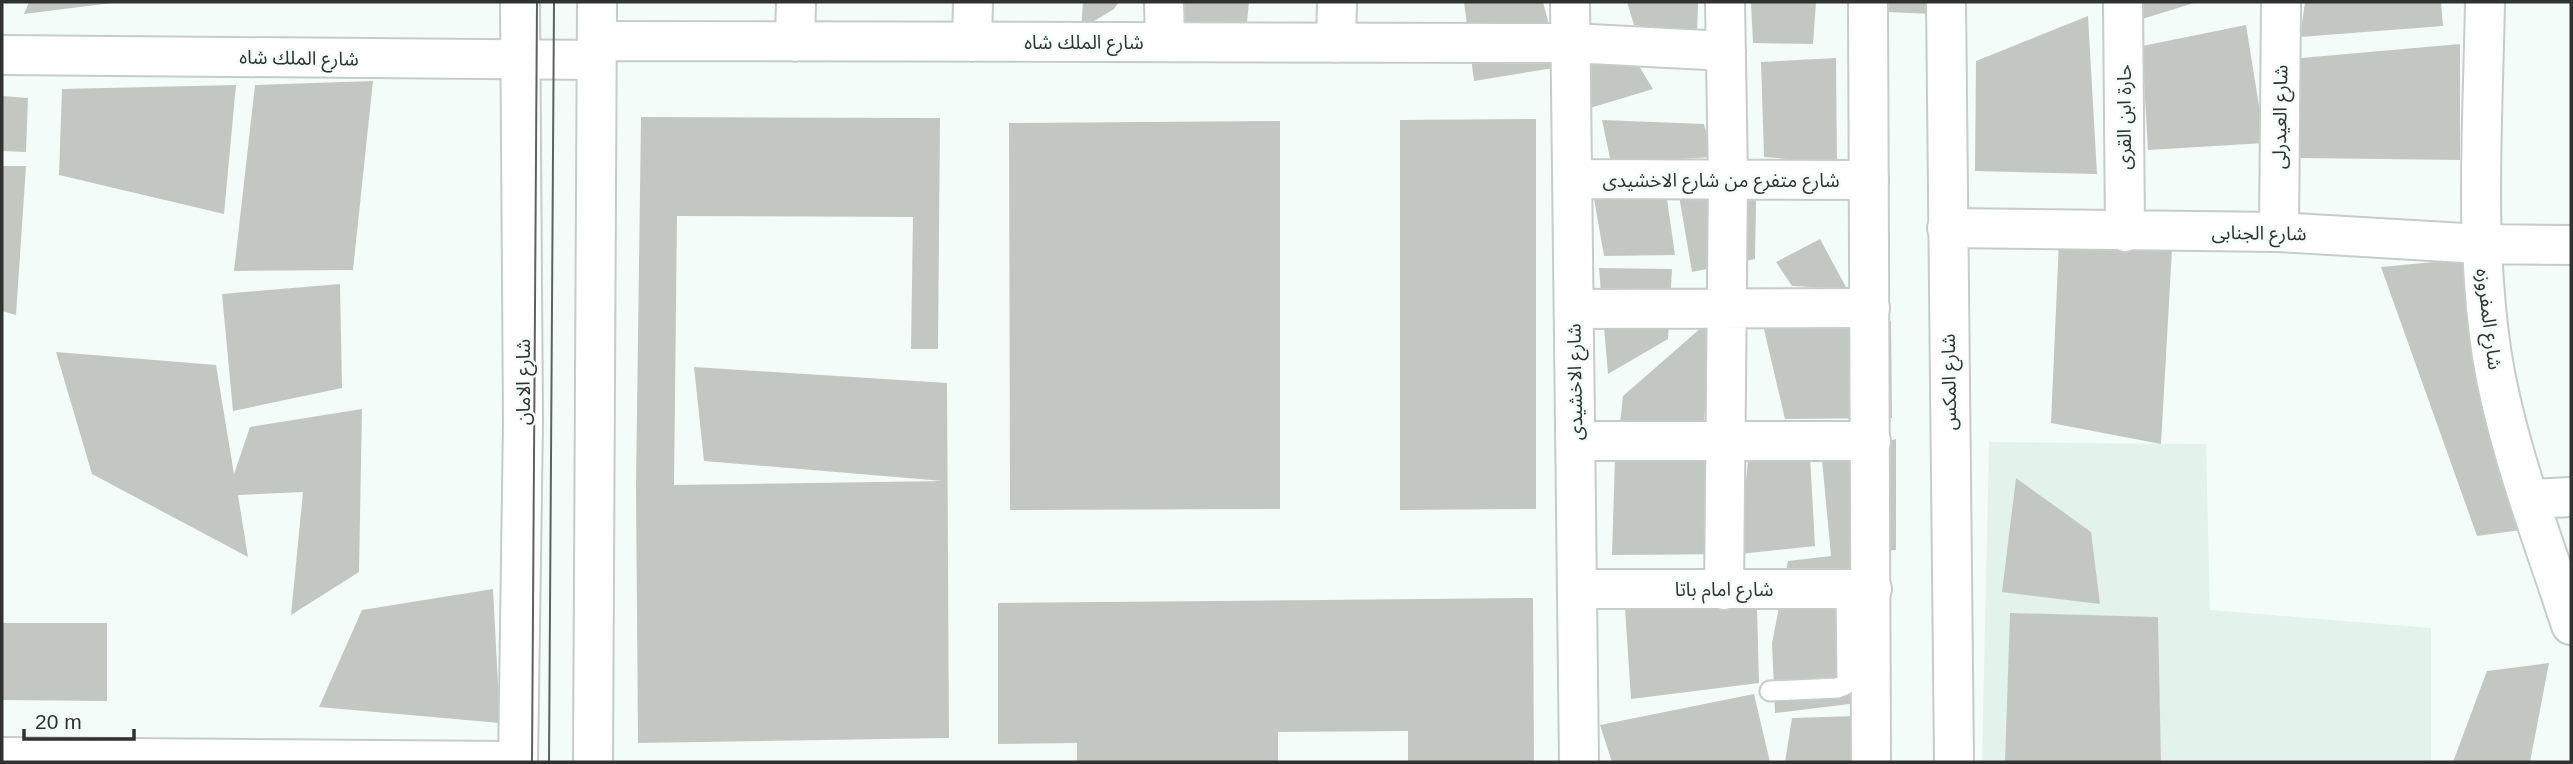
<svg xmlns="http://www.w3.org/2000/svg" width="2573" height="764" viewBox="0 0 2573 764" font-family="Helvetica,'Noto Sans Arabic',sans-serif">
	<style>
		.built { fill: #e3f3ec }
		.building { fill: #c3c7c2 }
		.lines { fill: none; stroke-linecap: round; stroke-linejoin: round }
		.service-casing { stroke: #c5ccc9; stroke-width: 23 }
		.minor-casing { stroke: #c5ccc9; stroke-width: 42 }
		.tertiary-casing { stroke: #c5ccc9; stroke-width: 42 }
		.primary-casing { stroke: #c5ccc9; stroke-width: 42 }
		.service { stroke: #fff; stroke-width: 19 }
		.minor { stroke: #fff; stroke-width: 38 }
		.tertiary { stroke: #fff; stroke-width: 38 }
		.primary { stroke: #fff; stroke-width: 38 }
		.tram { stroke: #5d615f; stroke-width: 2 }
		.labels { text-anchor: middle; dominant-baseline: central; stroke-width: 5; stroke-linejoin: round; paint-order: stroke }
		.street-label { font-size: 19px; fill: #2f3230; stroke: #f4fcf9 }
	</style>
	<rect width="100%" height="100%" fill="#f4fcf9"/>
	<path class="built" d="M1989,442L2206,444L2210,610L2431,628V762H1982Z"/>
	<path class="building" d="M29,2H112V3L24,14Z
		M1083,2H1119L1114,9L1081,29Z
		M1176,2H1249L1246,31L1176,21Z
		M1464,2H1543L1560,67L1474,81Z
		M1627,2H1698L1697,35L1634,25Z
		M1751,2H1816L1813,44L1753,43Z
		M1886,2H1932L1933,14L1886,12Z
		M2140,2H2197L2139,20Z
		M2305,2H2441L2443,26L2300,37Z
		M2088,16L2097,174L1975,171L1976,61Z
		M2246,25L2265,143L2148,150L2142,46Z
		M2460,44V160L2298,158L2301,58Z
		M1634,58L1653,89L1590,108L1584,62Z
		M1836,58L1837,163L1764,157L1761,62Z
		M373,81L353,270L234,271L255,85Z
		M236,85L224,214L59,175L62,89Z
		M2,96L28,98L26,152L2,151Z
		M641,117L940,118L938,349H911L913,217L677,216L674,485L943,481L704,461L694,367L947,383L949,738L638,743L636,485Z
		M1536,119V509L1400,510V120Z
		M1602,120L1704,124L1713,157L1611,163Z
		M1280,121V509L1010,510L1009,123Z
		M2,166H26L16,315L2,311Z
		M1678,190L1756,201L1755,259L1692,272Z
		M1666,192L1675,255L1604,256L1593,193Z
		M2173,232L2161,444L2051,423L2059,241Z
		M1820,239L1847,289L1792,286L1776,262Z
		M2466,259L2521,530L2477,536L2381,267Z
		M1599,268L1672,269L1668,339L1608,374Z
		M340,284L342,388L233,411L222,294Z
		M1710,320L1704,427L1620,424L1623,396Z
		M1891,321L1892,418L1785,419L1763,325Z
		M56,352L216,365L234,474L250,427L362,409L359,572L291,615L303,492L238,495L248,557L92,474Z
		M1896,439V550L1858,554L1871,629L1850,704L1775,713L1772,643L1788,561L1831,556L1822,460Z
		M1744,441L1740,542L1748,460L1810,456L1815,546L1739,554L1612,555L1615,458Z
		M2016,478L2091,532L2100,604L2002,592Z
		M493,589L500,723L319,707L362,610Z
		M1533,598L1534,762H1408V731L1278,732V762H1077V743L998,744V603Z
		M1757,607L1759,683L1631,699L1625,609Z
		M2010,613L2158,617L2161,762H2005Z
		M2,623H107V701L2,700Z
		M2549,663L2530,762H2453L2487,671Z
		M1754,694L1770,762H1612L1600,725Z
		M1855,716V762H1785L1792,718Z"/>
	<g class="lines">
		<g class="service-casing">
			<path id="service" d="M1770,691L1837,688L1845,685L1847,681L1846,589"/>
		</g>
		<g class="minor-casing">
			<path id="minor" d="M1164,2L1165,42
				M1570,2L1579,762
				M2123,2L2125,232
				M2485,2C2483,120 2474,239 2492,356C2507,448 2542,536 2571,625
				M597,41L1571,43L1726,51
				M795,42L796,2
				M972,42L973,2
				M1336,43L1337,2
				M2,55L596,60
				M1573,179L1869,180
				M1947,228L2279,232L2481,244L2571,245
				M2279,232L2281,2
				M1575,309L1870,308
				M1576,441H1871
				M2530,499L2571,497
				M1577,589H1872
				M1724,590L1728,179L1725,2
				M2,757L518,761"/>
		</g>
		<g class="tertiary-casing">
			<path id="tertiary" d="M518,762L523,422L520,2
				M593,762L597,2"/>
		</g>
		<g class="primary-casing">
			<path id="primary" d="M1868,2L1871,762
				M1946,2L1954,762"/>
		</g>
		<use href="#service" class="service"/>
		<use href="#minor" class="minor"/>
		<use href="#tertiary" class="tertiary"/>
		<use href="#primary" class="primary"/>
		<path class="tram" d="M532,762L537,2
			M549,762L554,2"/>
	</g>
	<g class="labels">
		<g class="street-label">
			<text x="1084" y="42">شارع الملك شاه</text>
			<text transform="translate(299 58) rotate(1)">شارع الملك شاه</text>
			<text transform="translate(2124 117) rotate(-90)">حارة ابن القرى</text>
			<text transform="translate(2280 117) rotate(-89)">شارع العيدرلى</text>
			<text x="1721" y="180">شارع متفرع من شارع الاخشيدى</text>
			<text transform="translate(2259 233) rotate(1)">شارع الجنابى</text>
			<text transform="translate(2489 319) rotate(83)">شارع المفروزه</text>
			<text transform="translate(523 382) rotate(-90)">شارع الامان</text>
			<text transform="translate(1575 382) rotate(-91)">شارع الاخشيدى</text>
			<text transform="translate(1949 382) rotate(-91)">شارع المكس</text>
			<text x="1724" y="589">شارع امام باتا</text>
		</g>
	</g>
	<rect width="2573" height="764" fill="none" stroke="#2f3230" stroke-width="7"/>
	<path d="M24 729v10h110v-10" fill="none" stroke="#2f3230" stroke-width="3.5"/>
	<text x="35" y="729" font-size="21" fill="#2f3230" stroke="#f4fcf9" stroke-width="5" paint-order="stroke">20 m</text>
</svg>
